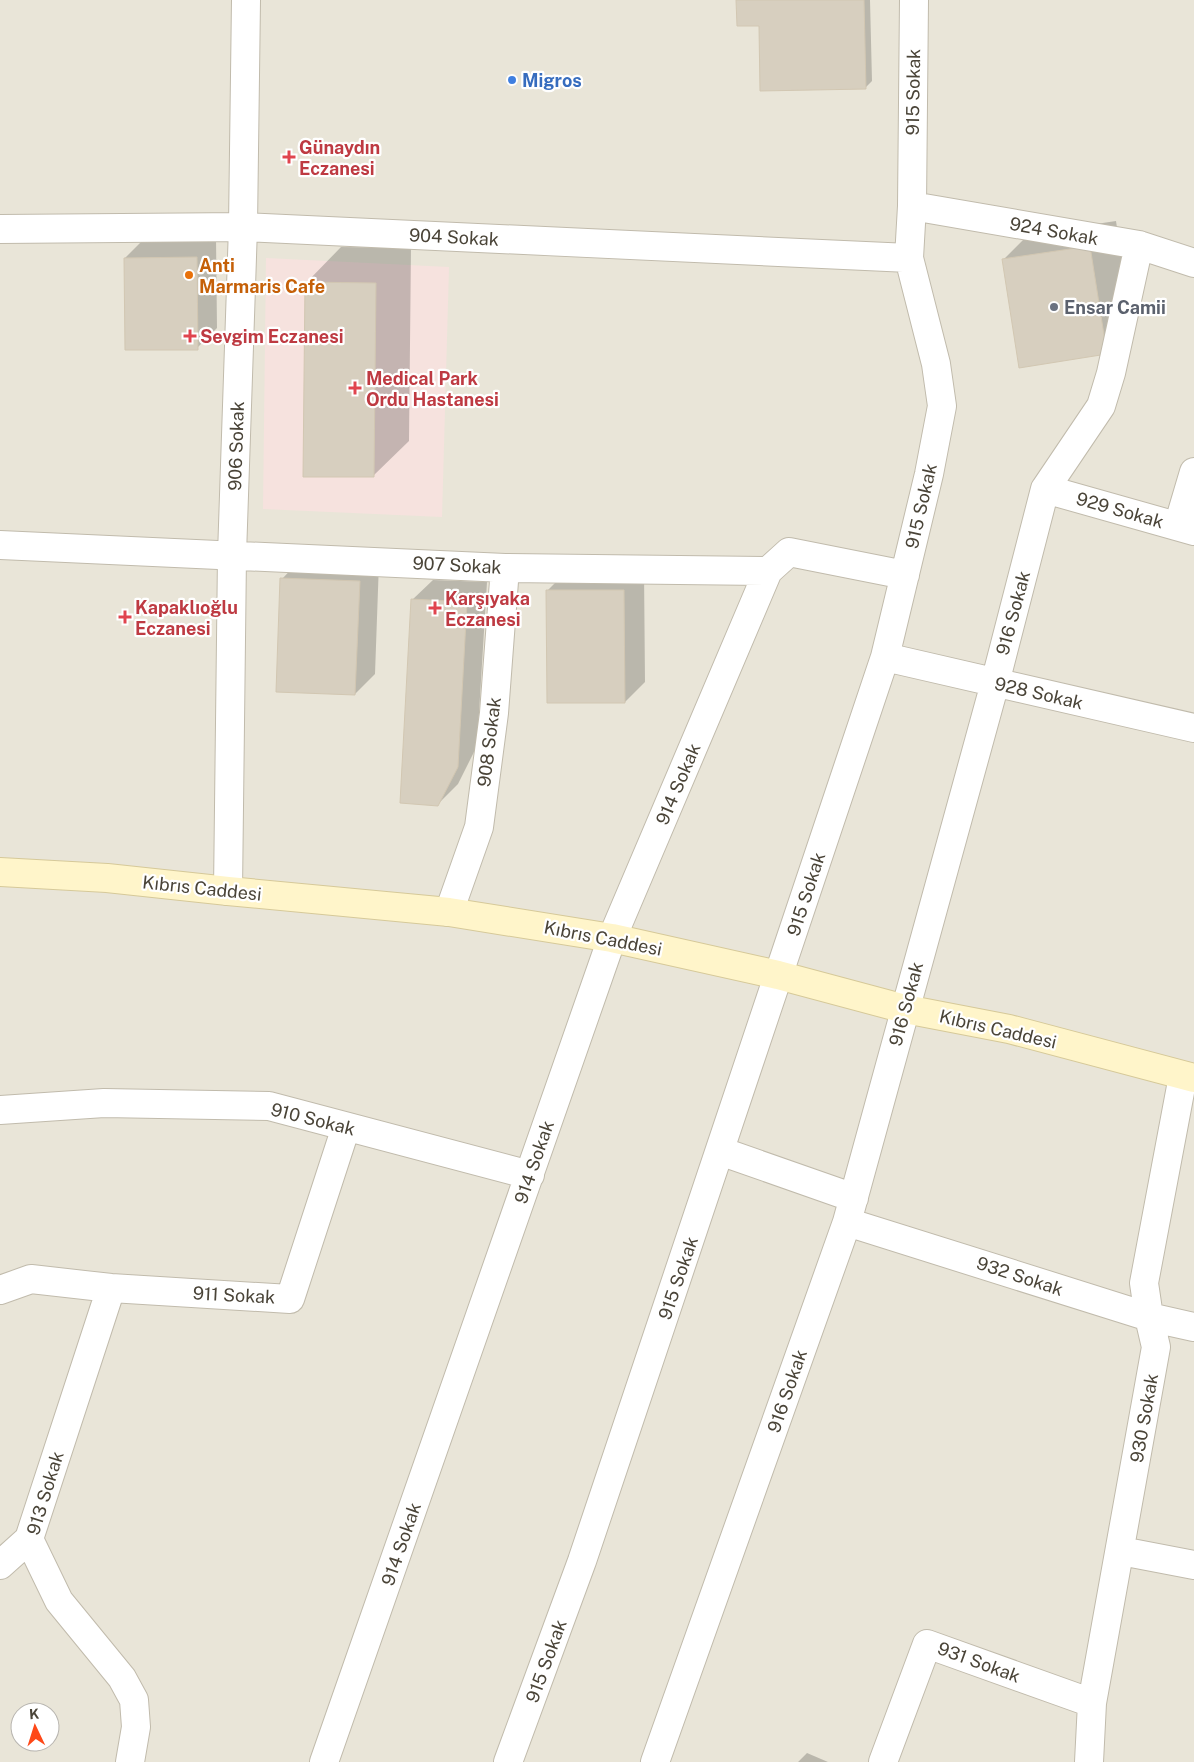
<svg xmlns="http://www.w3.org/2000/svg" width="1194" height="1762" viewBox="0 0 1194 1762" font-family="'Public Sans',sans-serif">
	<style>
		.residential { fill: #e9e5d8; fill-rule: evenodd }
		.medical { fill: #f6e2de }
		.shadow { fill: #0003 }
		.building { fill: #d7cfbf; stroke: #d2c7b2 }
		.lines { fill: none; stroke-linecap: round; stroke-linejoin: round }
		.street-casing { stroke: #c1bbac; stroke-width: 30 }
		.secondary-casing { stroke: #d6c999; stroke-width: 30 }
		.street { stroke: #fff; stroke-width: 28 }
		.secondary { stroke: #fff5ca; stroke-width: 28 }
		.shop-dot { fill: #3f7fe0; stroke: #fff; stroke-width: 2 }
		.health-dot { fill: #e0444e; stroke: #fff; stroke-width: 2 }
		.food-dot { fill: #e8710a; stroke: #fff; stroke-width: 2 }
		.worship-dot { fill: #6b7280; stroke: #fff; stroke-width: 2 }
		.labels { text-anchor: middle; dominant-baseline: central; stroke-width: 4.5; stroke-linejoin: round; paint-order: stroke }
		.shop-label { font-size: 18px; font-weight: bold; fill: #366cbe; stroke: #fff; text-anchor: start }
		.street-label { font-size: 18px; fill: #4a4438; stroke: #fff }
		.health-label { font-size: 18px; font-weight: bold; fill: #be3a42; stroke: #fff; text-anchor: start }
		.food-label { font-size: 18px; font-weight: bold; fill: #c56008; stroke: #fff; text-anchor: start }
		.worship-label { font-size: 18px; font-weight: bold; fill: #5b616d; stroke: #fff; text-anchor: start }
	</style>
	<rect width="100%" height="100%" fill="#f5f2ea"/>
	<path class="residential" d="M0,0H1194V1762H0ZM20,1712H50V1742H20Z"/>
	<path class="medical" d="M266,258L449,267L442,517L263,509Z"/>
	<path class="shadow" d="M737,0H870L872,81L865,88Z
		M1116,221L1132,327L1106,353L1003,260L1029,234Z
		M216,237L217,328L197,348L125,258L145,238Z
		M341,247L411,248L409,441L373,476L306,283Z
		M302,558L379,562L375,674L355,694L282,579Z
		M644,570L645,682L625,702L547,591L567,571Z
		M433,580L487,582L477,746L458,784L438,804L412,600Z
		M807,1753L828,1762H798Z"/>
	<path class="building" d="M736,0H864L866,89L760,91L759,26H737Z
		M1090,246L1107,354L1019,368L1002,259Z
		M197,257L198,350H125L124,258Z
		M305,282L376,283L374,477H303Z
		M280,578L360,581L355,695L276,692Z
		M546,590H624L625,703H547Z
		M411,599L467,602L458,767L438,806L400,803Z"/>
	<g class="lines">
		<g class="street-casing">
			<path id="street" d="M912,206L1139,245L1194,263
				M0,229L243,227L909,258
				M1045,489L1194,531
				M1178,526L1194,472
				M0,545L505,568L768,571L789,552L905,575
				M885,657L1194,728
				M228,891L232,555L243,227L246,0
				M449,912L479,827L494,713L505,568
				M0,1110L104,1103L269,1106L530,1175
				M720,1151L854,1198
				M847,1222L1149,1317L1194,1327
				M111,1288L29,1539L59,1601L122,1678L134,1700L136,1727L130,1762
				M0,1290L31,1279L111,1288L290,1299L346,1127
				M1121,1551L1194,1565
				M0,1565L29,1539
				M324,1762L612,938L768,571
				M508,1762L582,1561L885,657L929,474L942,406L936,364L909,258L912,206L914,0
				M655,1762L847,1222L995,683L1045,489L1101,406L1111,373L1139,245
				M883,1762L927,1644L1092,1703
				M1089,1762L1092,1703L1156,1347L1149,1317L1144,1283L1183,1076"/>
		</g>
		<g class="secondary-casing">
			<path id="secondary" d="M0,872L107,878L228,891L449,912L612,938L778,975L905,1009L1009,1029L1194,1078"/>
		</g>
		<use href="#street" class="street"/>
		<use href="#secondary" class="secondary"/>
	</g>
	<circle class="shop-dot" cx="512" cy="80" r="5"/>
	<g class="health-dot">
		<path d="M286.5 149.5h5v5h5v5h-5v5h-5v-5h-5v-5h5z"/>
		<path d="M187.5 328.5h5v5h5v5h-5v5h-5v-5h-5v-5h5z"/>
		<path d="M352.5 380.5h5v5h5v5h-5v5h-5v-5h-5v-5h5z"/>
		<path d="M432.5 600.5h5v5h5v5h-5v5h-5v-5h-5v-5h5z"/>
		<path d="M122.5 609.5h5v5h5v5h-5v5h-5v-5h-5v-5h5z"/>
	</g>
	<circle class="food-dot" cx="189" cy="275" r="5"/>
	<circle class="worship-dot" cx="1054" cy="307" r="5"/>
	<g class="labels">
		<g class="shop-label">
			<text x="522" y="80">Migros</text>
		</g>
		<g class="street-label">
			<text transform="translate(913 92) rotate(-89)">915 Sokak</text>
			<text transform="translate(1054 231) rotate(10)">924 Sokak</text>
			<text transform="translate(454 237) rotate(3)">904 Sokak</text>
			<text transform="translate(236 446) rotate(-88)">906 Sokak</text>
			<text transform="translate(921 506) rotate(-77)">915 Sokak</text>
			<text transform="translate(1120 510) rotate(16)">929 Sokak</text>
			<text transform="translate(457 565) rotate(3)">907 Sokak</text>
			<text transform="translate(1013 613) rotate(-75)">916 Sokak</text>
			<text transform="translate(1039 693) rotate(13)">928 Sokak</text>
			<text transform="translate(489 742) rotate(-83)">908 Sokak</text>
			<text transform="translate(678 784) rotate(-67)">914 Sokak</text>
			<text transform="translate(202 888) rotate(6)">Kıbrıs Caddesi</text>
			<text transform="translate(806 894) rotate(-72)">915 Sokak</text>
			<text transform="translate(603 938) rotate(11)">Kıbrıs Caddesi</text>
			<text transform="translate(906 1004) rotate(-75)">916 Sokak</text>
			<text transform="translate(998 1029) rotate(13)">Kıbrıs Caddesi</text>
			<text transform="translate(313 1119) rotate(14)">910 Sokak</text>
			<text transform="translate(534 1162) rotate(-71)">914 Sokak</text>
			<text transform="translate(1020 1276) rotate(18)">932 Sokak</text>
			<text transform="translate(678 1278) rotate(-71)">915 Sokak</text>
			<text transform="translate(234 1295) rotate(3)">911 Sokak</text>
			<text transform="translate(787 1391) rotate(-71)">916 Sokak</text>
			<text transform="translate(1144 1418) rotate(-80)">930 Sokak</text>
			<text transform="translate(45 1493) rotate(-73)">913 Sokak</text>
			<text transform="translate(401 1544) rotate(-71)">914 Sokak</text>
			<text transform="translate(546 1661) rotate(-70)">915 Sokak</text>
			<text transform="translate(979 1662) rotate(20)">931 Sokak</text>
		</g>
		<g class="health-label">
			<text x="299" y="147">Günaydın<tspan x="299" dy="21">Eczanesi</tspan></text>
			<text x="200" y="336">Sevgim Eczanesi</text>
			<text x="366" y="378">Medical Park<tspan x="366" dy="21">Ordu Hastanesi</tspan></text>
			<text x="445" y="598">Karşıyaka<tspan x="445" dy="21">Eczanesi</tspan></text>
			<text x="135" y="607">Kapaklıoğlu<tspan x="135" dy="21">Eczanesi</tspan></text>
		</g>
		<g class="food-label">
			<text x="199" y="265">Anti<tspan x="199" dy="21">Marmaris Cafe</tspan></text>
		</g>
		<g class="worship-label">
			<text x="1064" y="307">Ensar Camii</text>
		</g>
	</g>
	<g transform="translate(35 1727) rotate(356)"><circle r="24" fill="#ffffff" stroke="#b7b4af"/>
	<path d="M0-4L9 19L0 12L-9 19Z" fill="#fe4818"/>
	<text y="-8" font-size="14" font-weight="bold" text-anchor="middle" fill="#4a4438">K</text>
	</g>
</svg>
